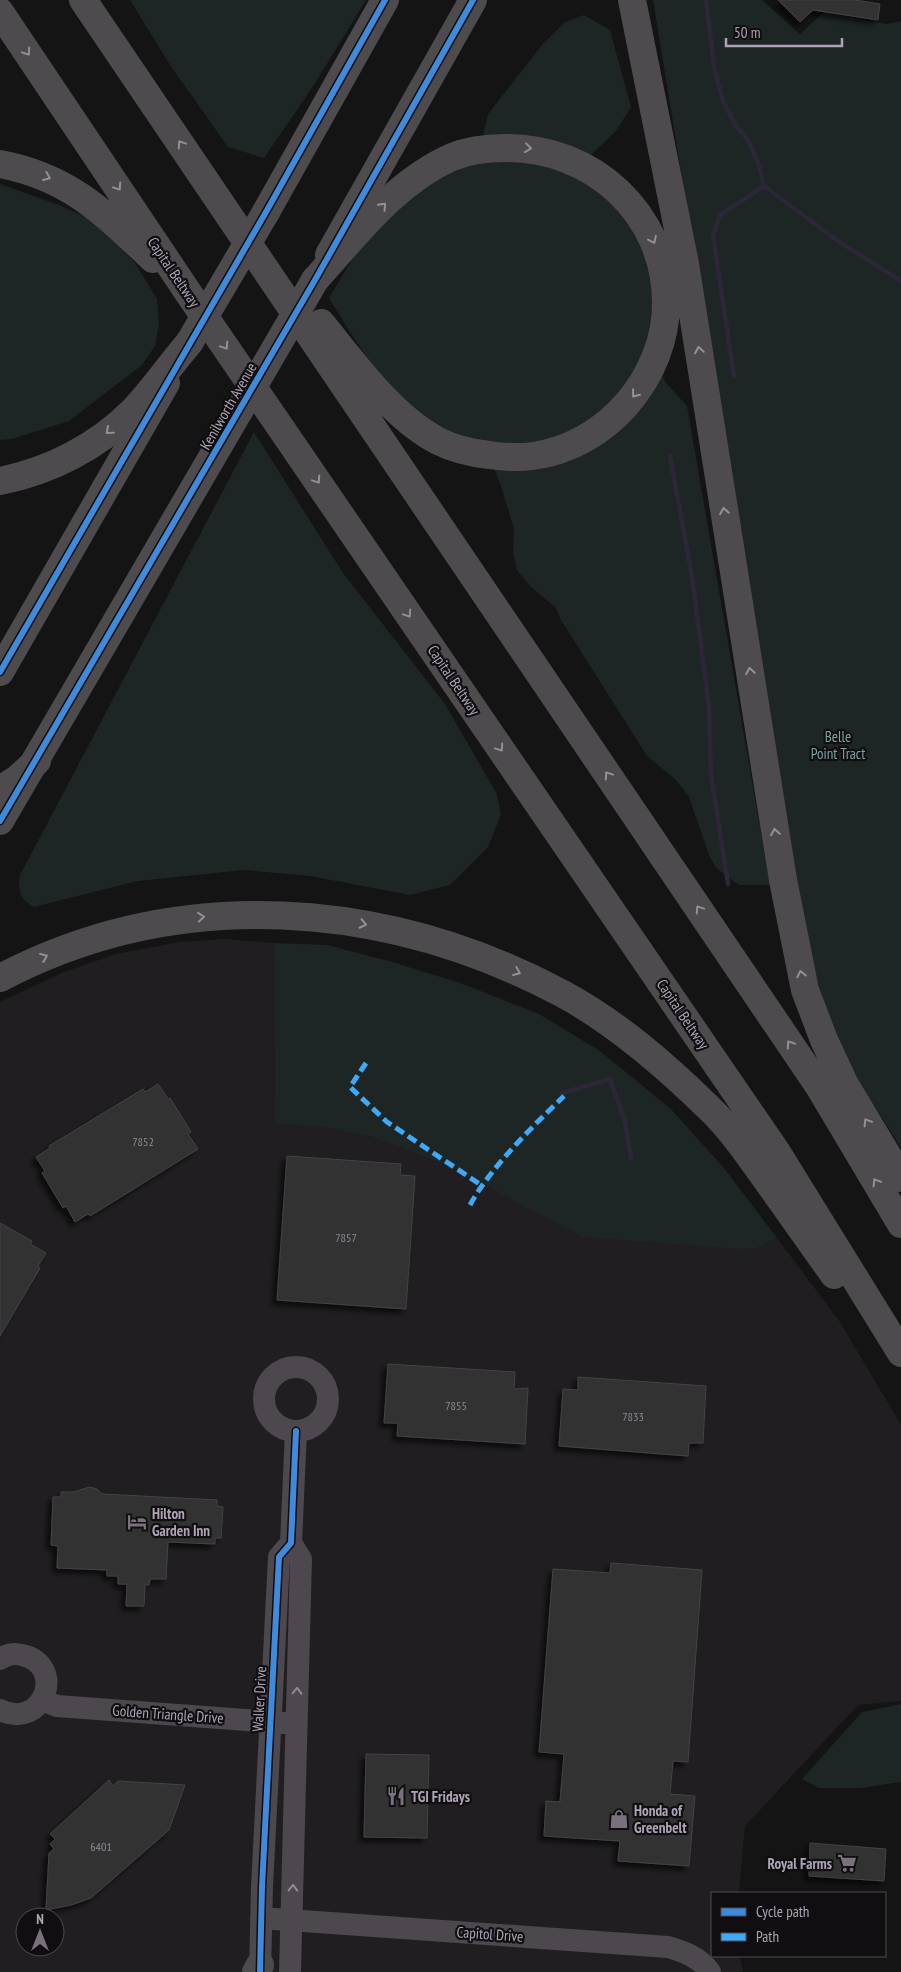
<svg xmlns="http://www.w3.org/2000/svg" width="901" height="1972" viewBox="0 0 901 1972" font-family="'PT Sans Narrow',sans-serif">
	<style>
		.built { fill: #201e20; fill-rule: evenodd }
		.green { fill: #1e2525 }
		.lines { fill: none; stroke-linecap: round; stroke-linejoin: round }
		.stream { stroke: #2c2737; stroke-width: 4.5 }
		.building { fill: #313032; stroke: #464248; filter: url(#shadow) }
		.minor { stroke: #4c484d; stroke-width: 22 }
		.major { stroke: #4e4b4f; stroke-width: 28 }
		.highway { stroke: #4d4b4e; stroke-width: 28 }
		.major-bridge { stroke: #4e4b4f; stroke-width: 28 }
		.quiet { stroke: #3fa9f5; stroke-width: 5; stroke-dasharray: 10 5; stroke-linecap: butt }
		.cycleway-casing { stroke: #100e10; stroke-width: 9 }
		.cycleway { stroke: #408adc; stroke-width: 6 }
		.oneway { stroke: #968e9c }
		.oneway2 { stroke: #918896 }
		.labels { text-anchor: middle; dominant-baseline: central; stroke-width: 4.5; stroke-linejoin: round; paint-order: stroke }
		.number-label { font-size: 12px; fill: #908795 }
		.street-label { font-size: 15px; fill: #afa4b6; stroke: #100e10 }
		.park-label { font-size: 15px; fill: #7aa3a1; stroke: #100e10 }
		.poi-label { font-size: 15px; font-weight: bold; fill: #afa4b6; stroke: #100e10; text-anchor: start }
	</style>
	<defs>
		<filter id="shadow"><feDropShadow dx="-4.5" dy="4.5" stdDeviation="2.5" flood-color="#0009"/></filter>
	</defs>
	<rect width="100%" height="100%" fill="#141414"/>
	<path class="built" d="M224,939L274,943L275,1124L322,1127L372,1137L448,1166L757,1248L777,1238L840,1322L901,1425V1701L858,1705L745,1826L739,1893H712V1956H740L743,1972H0V1002L64,972L116,954L180,942ZM25,1917H55V1947H25Z"/>
	<path class="green" d="M130,0H366L314,85L264,158L228,147L170,65Z
		M653,0H762L800,34L824,12L887,24L901,21V1148C878,1110 851,1073 834,1032C822,1001 814,969 806,936Z
		M584,15L610,30L631,107L616,131L575,170C595,188 623,210 637,232C659,265 654,312 645,347L667,384L687,406L770,885H739L716,868L709,855L689,797L675,779L647,756L561,620L555,607L530,586L517,570L513,552L514,529L500,483L484,446C469,440 452,435 438,426C388,398 358,345 329,298L360,246L403,200L440,172L478,158L488,114L542,45L565,22Z
		M0,184L62,206L98,223L135,263L157,299L159,324L155,346L142,365L69,421L12,439L0,440Z
		M254,432L343,573L445,704L497,794L501,815L488,847L450,885L410,895L310,876L244,870L138,881L34,907C19,899 18,891 20,875Z
		M274,943L327,945L389,961L460,983L539,1014L600,1051L671,1109L724,1168L777,1238L757,1248L740,1249L583,1237L448,1166L372,1137L322,1127L275,1124Z
		M901,1704V1782L862,1788H819L802,1779L862,1712Z"/>
	<g class="lines">
		<path class="stream" d="M706,0L714,67L723,101L736,126L748,140L758,163L764,186L838,241L901,281
			M734,376L713,236L720,215L764,186
			M670,456L692,577L709,706L711,775L728,884
			M562,1093L610,1079L625,1121L631,1158"/>
	</g>
	<path class="building" d="M778,0H855L880,4L878,20L813,10L800,22Z
		M158,1084L168,1099L170,1098L191,1132L188,1134L198,1149L90,1216L88,1214L75,1222L66,1206L63,1208L42,1173L45,1171L36,1157L50,1148L49,1146L143,1089L145,1092Z
		M287,1156L401,1164L400,1175L415,1176L406,1309L277,1300Z
		M0,1223L32,1241L30,1244L46,1253L38,1266L40,1268L0,1336Z
		M388,1364L515,1372L514,1389L528,1388L525,1444L397,1436L398,1423H384Z
		M578,1377L706,1386L703,1443H689L688,1456L559,1446L563,1389L578,1390Z
		M89,1487L97,1489L102,1494L217,1500V1506L223,1507L221,1538H215V1544L168,1542L166,1579H150L149,1585H145L144,1606H126L127,1584H118V1576H107V1570L57,1568L58,1546L51,1545L53,1497H61V1492H74Z
		M611,1563L702,1570L688,1762L673,1761L670,1794L695,1796L689,1866L618,1861L620,1841L544,1836L546,1801L560,1802L564,1754L539,1752L553,1569L610,1573Z
		M366,1754L429,1755L427,1838L364,1837Z
		M109,1780L113,1786L118,1781L185,1785L169,1830L91,1898L71,1905L46,1910L49,1853L54,1849L50,1844L55,1839L50,1834Z
		M810,1843L886,1849L884,1881L809,1876Z"/>
	<g class="lines">
		<path class="minor" d="M264 1399a32 32 0 1 1 64 0a32 32 0 1 1-64 0Z
			M0,1659C7,1654 15,1653 22,1655C67,1665 44,1731 0,1710
			M42,1700L57,1706L285,1723
			M261,1918L668,1947C685,1952 699,1957 710,1972
			M260,1972L262,1887L279,1557L291,1543L296,1431
			M290,1972L301,1559L291,1543"/>
		<path class="major" d="M266,212L385,0
			M329,255L473,0
			M0,672L166,383
			M0,821L239,411
			M256,1972L260,1965"/>
		<path class="highway" d="M83,0L820,1088L901,1224
			M632,0L685,264L783,880L805,990L824,1040L844,1083L901,1178
			M0,12L187,291L778,1154L901,1353
			M0,164C69,177 103,212 153,259
			M315,280C356,235 395,182 452,157C469,150 487,148 505,148C592,147 666,213 666,303C666,377 607,446 533,456C519,458 503,457 489,455C471,453 454,449 438,441C391,416 354,363 321,323
			M0,481C50,471 97,447 133,411C153,390 170,365 189,343
			M0,790L17,779L37,761
			M0,978C179,884 387,900 563,994C617,1023 666,1066 710,1109C732,1130 750,1157 768,1182C790,1213 812,1244 834,1275"/>
		<path class="major-bridge" d="M189,343L266,212
			M239,411L315,280"/>
		<path class="quiet" d="M366,1063L350,1087L387,1122L481,1185
			M470,1205C490,1168 533,1126 564,1096"/>
		<g class="cycleway-casing">
			<path id="cycleway" d="M0,672L266,212L385,0
				M0,821L315,280L473,0
				M260,1972L262,1887L279,1557L291,1543L296,1431"/>
		</g>
		<use href="#cycleway" class="cycleway"/>
	</g>
	<defs><path id="oneway-chevron" d="M-2-3.5L2.5 0L-2 3.5" fill="none" stroke-width="1.6" stroke-linecap="round" stroke-linejoin="round" transform="scale(1.25)"/></defs>
	<g class="oneway">
		<use href="#oneway-chevron" transform="translate(27 52) rotate(56)"/>
		<use href="#oneway-chevron" transform="translate(181 144) rotate(-124)"/>
		<use href="#oneway-chevron" transform="translate(528 148) rotate(7)"/>
		<use href="#oneway-chevron" transform="translate(47 177) rotate(23)"/>
		<use href="#oneway-chevron" transform="translate(118 187) rotate(56)"/>
		<use href="#oneway-chevron" transform="translate(383 206) rotate(-47)"/>
		<use href="#oneway-chevron" transform="translate(653 240) rotate(64)"/>
		<use href="#oneway-chevron" transform="translate(225 346) rotate(56)"/>
		<use href="#oneway-chevron" transform="translate(699 350) rotate(-99)"/>
		<use href="#oneway-chevron" transform="translate(635 394) rotate(128)"/>
		<use href="#oneway-chevron" transform="translate(109 431) rotate(139)"/>
		<use href="#oneway-chevron" transform="translate(317 480) rotate(56)"/>
		<use href="#oneway-chevron" transform="translate(724 511) rotate(-99)"/>
		<use href="#oneway-chevron" transform="translate(408 614) rotate(56)"/>
		<use href="#oneway-chevron" transform="translate(750 671) rotate(-99)"/>
		<use href="#oneway-chevron" transform="translate(500 748) rotate(56)"/>
		<use href="#oneway-chevron" transform="translate(608 775) rotate(-124)"/>
		<use href="#oneway-chevron" transform="translate(775 832) rotate(-99)"/>
		<use href="#oneway-chevron" transform="translate(699 909) rotate(-124)"/>
		<use href="#oneway-chevron" transform="translate(201 917) rotate(-5)"/>
		<use href="#oneway-chevron" transform="translate(363 924) rotate(12)"/>
		<use href="#oneway-chevron" transform="translate(44 957) rotate(-22)"/>
		<use href="#oneway-chevron" transform="translate(517 972) rotate(23)"/>
		<use href="#oneway-chevron" transform="translate(801 974) rotate(-102)"/>
		<use href="#oneway-chevron" transform="translate(790 1044) rotate(-124)"/>
		<use href="#oneway-chevron" transform="translate(867 1122) rotate(-121)"/>
		<use href="#oneway-chevron" transform="translate(876 1182) rotate(-121)"/>
	</g>
	<g class="oneway2">
		<use href="#oneway-chevron" transform="translate(297 1691) rotate(-88)"/>
		<use href="#oneway-chevron" transform="translate(293 1888) rotate(-89)"/>
	</g>
	<defs>
		<g id="hotel-bare" transform="scale(1.5)"><path d="M-6-4.5h1.5V1H6V5H4.5V3h-9V5H-6ZM-4 0a1.8 1.8 0 1 1 3.6 0ZM.5 0V-2.5h3Q6-2.5 6 0Z" fill="#79727d" stroke="#100e10" stroke-width="2.5" paint-order="stroke"/></g>
		<g id="restaurant-bare" transform="scale(1.5)"><path d="M-5-6h1v4h1v-4h1v4h1v-4h1v5L-1.5 .5V6h-2V.5L-5-1ZM5-6V6H3V1.5H1.5Q1.5-4 5-6Z" fill="#79727d" stroke="#100e10" stroke-width="2.5" paint-order="stroke"/></g>
		<g id="shop-bare" transform="scale(1.5)"><path d="M-5-2.5h2.3a2.7 3.5 0 0 1 5.4 0H5L5.5 6h-11ZM-1.5-2.5h3a1.5 2.3 0 0 0-3 0Z" fill="#79727d" stroke="#100e10" stroke-width="2.5" paint-order="stroke"/></g>
		<g id="supermarket-bare" transform="scale(1.5)"><path d="M-6-5.5h2.5l.6 2H6L4.5 2H-2.5L-4.4-4H-6ZM-1.5 3.2a1.3 1.3 0 1 0 .1 0ZM3 3.2a1.3 1.3 0 1 0 .1 0Z" fill="#79727d" stroke="#100e10" stroke-width="2.5" paint-order="stroke"/></g>
	</defs>
	<g fill-rule="evenodd">
		<use href="#hotel-bare" x="137" y="1522"/>
		<use href="#restaurant-bare" x="396" y="1796"/>
		<use href="#shop-bare" x="619" y="1819"/>
		<use href="#supermarket-bare" x="847" y="1863"/>
	</g>
	<g class="labels">
		<g class="number-label">
			<text x="143" y="1141">7852</text>
			<text x="346" y="1237">7857</text>
			<text x="456" y="1405">7855</text>
			<text x="633" y="1416">7833</text>
			<text x="101" y="1846">6401</text>
		</g>
		<g class="street-label">
			<text transform="translate(174 272) rotate(56)">Capital Beltway</text>
			<text transform="translate(228 406) rotate(-60)">Kenilworth Avenue</text>
			<text transform="translate(454 680) rotate(56)">Capital Beltway</text>
			<text transform="translate(683 1014) rotate(56)">Capital Beltway</text>
			<text transform="translate(259 1699) rotate(-87)">Walker Drive</text>
			<text transform="translate(168 1714) rotate(4)">Golden Triangle Drive</text>
			<text transform="translate(490 1934) rotate(4)">Capitol Drive</text>
		</g>
		<g class="park-label">
			<text x="838" y="736">Belle<tspan x="838" dy="17">Point Tract</tspan></text>
		</g>
		<g class="poi-label">
			<text x="152" y="1513">Hilton<tspan x="152" dy="17">Garden Inn</tspan></text>
			<text x="411" y="1796">TGI Fridays</text>
			<text x="634" y="1810">Honda of<tspan x="634" dy="17">Greenbelt</tspan></text>
			<text x="832" y="1863" text-anchor="end">Royal Farms</text>
		</g>
	</g>
	<rect x="711" y="1892" width="175" height="65" fill="#100e10" stroke="#504a52"/>
	<rect x="721" y="1908" width="25" height="8" fill="#408adc" stroke="#504a52"/>
	<text x="756" y="1917" font-size="15" fill="#afa4b6">Cycle path</text>
	<rect x="721" y="1933" width="25" height="8" fill="#3fa9f5" stroke="#504a52"/>
	<text x="756" y="1942" font-size="15" fill="#afa4b6">Path</text>
	<g transform="translate(40 1932)"><circle r="24" fill="#100e10" stroke="#504a52"/>
	<path d="M0-4L9 19L0 12L-9 19Z" fill="#79727d"/>
	<text y="-8" font-size="14" font-weight="bold" text-anchor="middle" fill="#afa4b6">N</text>
	</g>
	<path d="M726 38v8h116v-8" fill="none" stroke="#afa4b6" stroke-width="2.5"/>
	<text x="734" y="38" font-size="15" fill="#afa4b6" stroke="#100e10" stroke-width="4" paint-order="stroke">50 m</text>
</svg>
